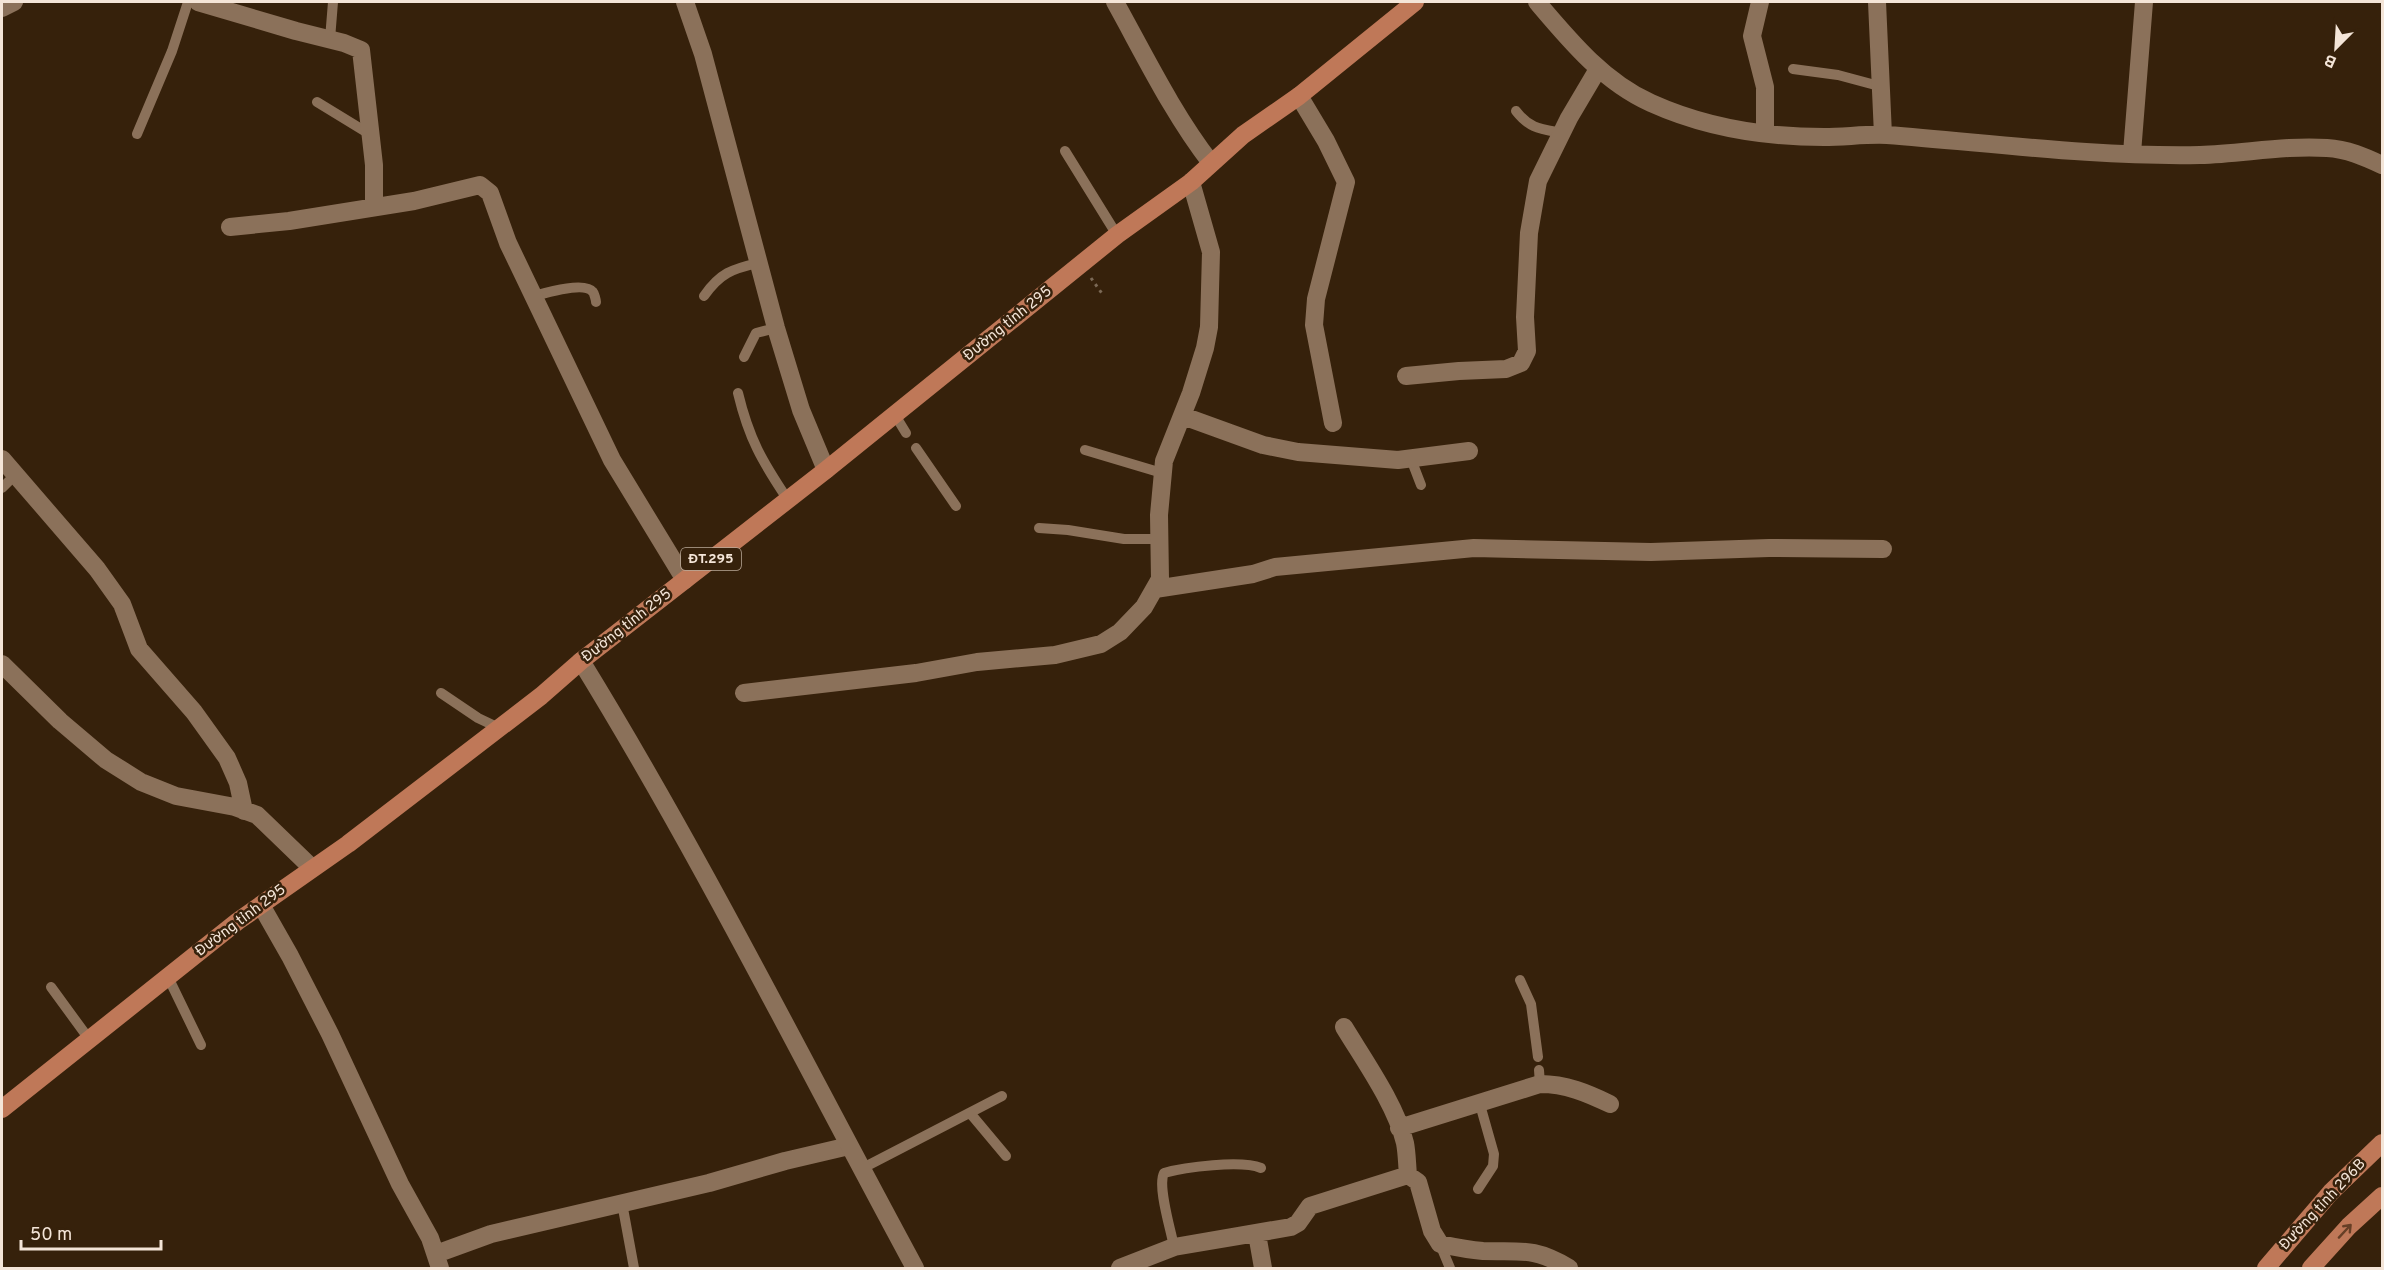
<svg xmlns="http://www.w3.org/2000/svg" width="2384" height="1270" viewBox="0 0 2384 1270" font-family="Overpass,sans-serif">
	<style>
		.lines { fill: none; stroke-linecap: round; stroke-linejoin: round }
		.path { stroke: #7b6956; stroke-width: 3; stroke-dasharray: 3 4.5; stroke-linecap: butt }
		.lane { stroke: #8b715a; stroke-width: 10 }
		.street { stroke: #8b715a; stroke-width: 18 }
		.secondary { stroke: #8b715a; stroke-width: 18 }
		.primary { stroke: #bf7858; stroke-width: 18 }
		.oneway { stroke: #663f26 }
		.labels { text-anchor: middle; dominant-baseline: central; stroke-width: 5; stroke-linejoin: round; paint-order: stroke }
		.shield { fill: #36210b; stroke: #bbaa9a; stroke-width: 1.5 }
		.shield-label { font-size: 14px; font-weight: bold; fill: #f4e5d8 }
		.street-label { font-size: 15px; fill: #f4e5d8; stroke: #36210b }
	</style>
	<rect width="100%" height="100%" fill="#36210b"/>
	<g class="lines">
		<path class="path" d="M1091,278L1103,295"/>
		<path class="lane" d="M330,39L333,2
			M1793,69L1838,75L1879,86
			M317,102L371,135
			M1516,111C1530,129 1541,129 1562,133
			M137,134L172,51L188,2
			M1065,151L1117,235
			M534,296C545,293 585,281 593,292C594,293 596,300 596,302
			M704,296C720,273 732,269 758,263
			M744,357L756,333L776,328
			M738,393C749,439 762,461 788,500
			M895,415L906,433
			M916,448L956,506
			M1085,450L1162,473
			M1411,459L1421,485
			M2,488L15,475
			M1039,528L1068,530L1124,539H1159
			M441,693L478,718L499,728
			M168,977L201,1045
			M1520,980L1531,1004L1538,1057
			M51,987L89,1039
			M1539,1070L1540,1084
			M970,1113L1006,1156
			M861,1169L1002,1096
			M1478,1189L1493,1166L1494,1154L1479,1101
			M622,1203L634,1268
			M1440,1244L1450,1268
			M1174,1247C1171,1230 1157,1186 1164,1173C1185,1167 1241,1160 1261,1168"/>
		<path class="street" d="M198,2L296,31L344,43L361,50L374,165V207
			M1115,2C1145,56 1173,114 1211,163
			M1537,2C1570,41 1604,82 1651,103C1704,127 1766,137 1824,137C1845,137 1866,134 1887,135C1991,143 2096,157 2200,155C2242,154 2285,145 2327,148C2347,149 2365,157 2382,165
			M1760,2L1752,36L1765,87V133
			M1877,2L1883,135
			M2,8L14,2
			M1299,96L1326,141L1346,182L1316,299L1314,325L1333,423
			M2132,153L2144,2
			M230,227L289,221L414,201L480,185L490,193L508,243L612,460L685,580
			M1406,376L1459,371L1506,369L1521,363L1527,351L1525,317L1529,233L1538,181L1569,118L1598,69
			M1183,416L1263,445L1298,452L1398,460L1469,451
			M2,459L97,569L122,604L139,649L194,712L227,758L238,783L244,811
			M1155,589L1253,574L1275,567L1474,548L1651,552L1769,548L1883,549
			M2,664L60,721L106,760L141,782L176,796L235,807L257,815L312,868
			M744,693L916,673L977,662L1055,655L1101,644L1120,632L1144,607L1160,579L1159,515L1164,461L1191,393L1205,348L1209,327L1211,252L1191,182
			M261,905L290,956L330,1034L400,1184L430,1238L440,1268
			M1344,1027C1364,1060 1396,1105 1405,1143C1407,1153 1407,1165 1408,1175
			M1399,1128L1540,1084C1566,1084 1587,1093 1610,1104
			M1257,1234L1263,1268
			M436,1254L491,1234L709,1183L785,1161L849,1146
			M1120,1268L1174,1247L1291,1227L1298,1223L1310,1206L1408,1175L1418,1182L1432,1231L1440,1244C1454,1247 1469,1250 1483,1251C1521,1252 1534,1247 1569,1268"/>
		<path class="secondary" d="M685,2L703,54L776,328L801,410L826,470
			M581,661C702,858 805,1065 915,1268"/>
		<path class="primary" d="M2,1109L238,921L348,844L541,696L581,661L826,470L1117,235L1191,182L1243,135L1299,96L1415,2
			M2266,1268L2331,1192L2382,1143
			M2311,1268L2349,1226L2382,1196"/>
	</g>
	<defs><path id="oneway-shaft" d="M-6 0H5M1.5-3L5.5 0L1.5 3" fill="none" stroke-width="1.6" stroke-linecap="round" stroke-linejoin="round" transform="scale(1.5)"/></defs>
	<use class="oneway" href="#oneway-shaft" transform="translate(2345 1231) rotate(-47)"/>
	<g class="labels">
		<rect class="shield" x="681" y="548" width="60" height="22" rx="4.5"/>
		<g class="shield-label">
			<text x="711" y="559">ĐT.295</text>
		</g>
		<g class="street-label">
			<text transform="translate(1008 324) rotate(-39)">Đường tỉnh 295</text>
			<text transform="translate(627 626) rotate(-38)">Đường tỉnh 295</text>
			<text transform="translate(241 921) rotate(-37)">Đường tỉnh 295</text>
			<text transform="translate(2323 1205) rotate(-47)">Đường tỉnh 296B</text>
		</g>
	</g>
	<rect width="2384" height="1270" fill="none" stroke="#f4e5d8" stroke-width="6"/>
	<g transform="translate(2336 48) rotate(204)" stroke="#36210b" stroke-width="4.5" paint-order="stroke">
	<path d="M0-4.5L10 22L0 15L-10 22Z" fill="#f4e5d8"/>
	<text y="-9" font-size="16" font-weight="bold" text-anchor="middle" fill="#f4e5d8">B</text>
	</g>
	<path d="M21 1240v9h140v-9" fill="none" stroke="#f4e5d8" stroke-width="3"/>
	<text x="30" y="1240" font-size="18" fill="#f4e5d8" stroke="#36210b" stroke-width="4.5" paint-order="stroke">50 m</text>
</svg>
